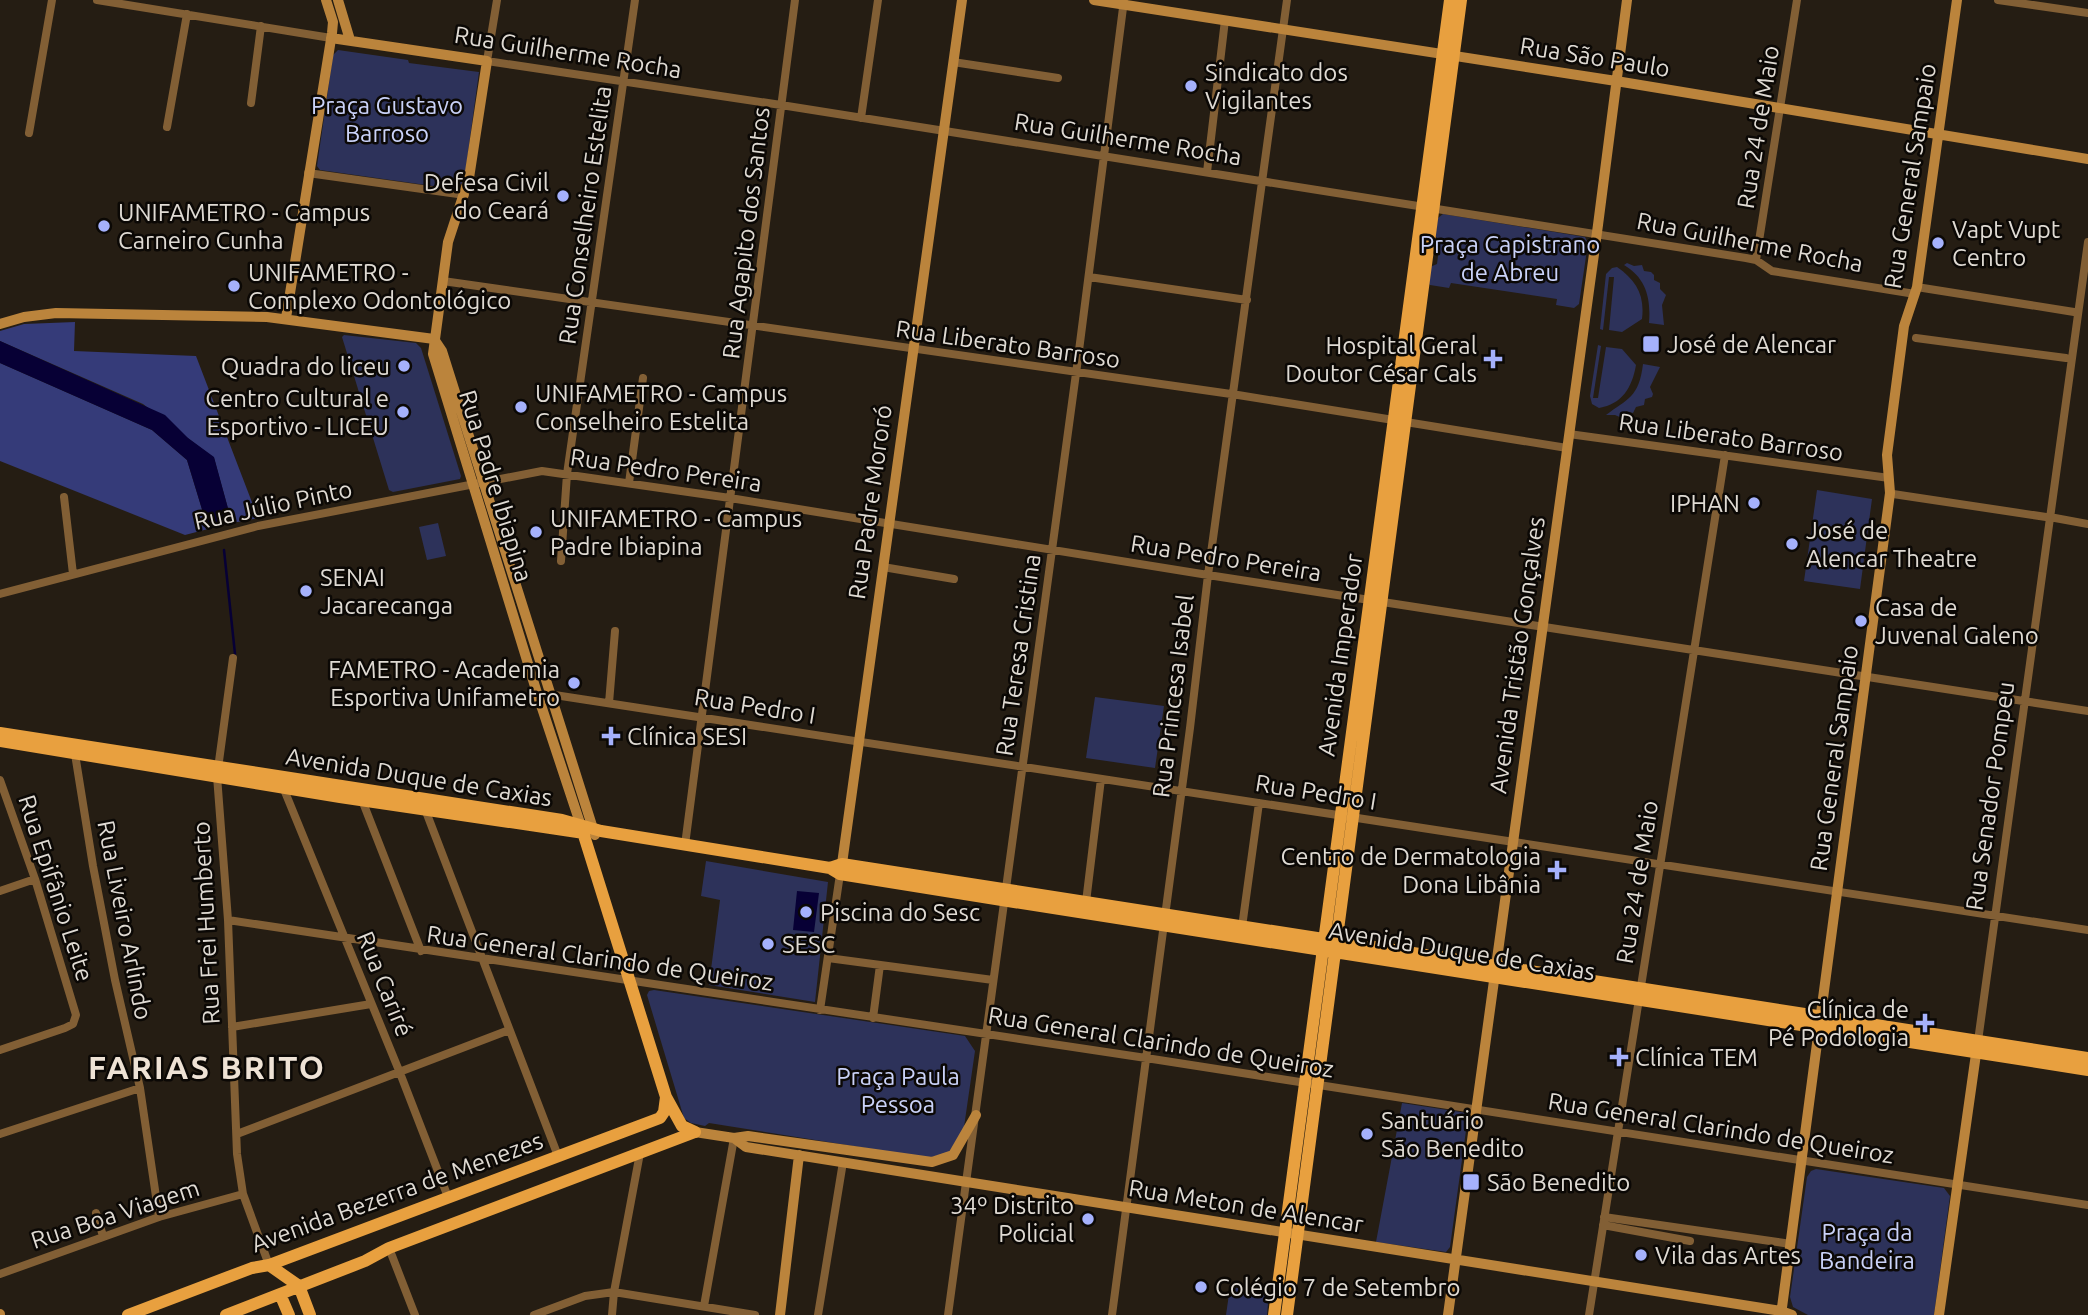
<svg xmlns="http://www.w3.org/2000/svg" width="2088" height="1315" viewBox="0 0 2088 1315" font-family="Ubuntu,sans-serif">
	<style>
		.green { fill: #2d325a }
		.forest { fill: #353b79 }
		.water { fill: #070035 }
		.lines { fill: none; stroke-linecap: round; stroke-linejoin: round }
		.stream { stroke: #070035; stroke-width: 2.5 }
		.street { stroke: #825f35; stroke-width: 8 }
		.secondary { stroke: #bb843c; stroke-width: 10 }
		.primary { stroke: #e8a03f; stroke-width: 12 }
		.poi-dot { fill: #a5b1fc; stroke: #0b0805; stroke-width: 2.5 }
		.labels { text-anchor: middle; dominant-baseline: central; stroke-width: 5; stroke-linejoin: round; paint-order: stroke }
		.street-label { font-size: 24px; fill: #dfdad3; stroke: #0b0805 }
		.poi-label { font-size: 24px; fill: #dfdad3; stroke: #0b0805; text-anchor: start }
		.park-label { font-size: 24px; fill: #cad2f8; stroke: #0b0805 }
		.district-label { font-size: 32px; font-weight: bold; letter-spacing: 2px; fill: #eee2d5; stroke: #0b0805 }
	</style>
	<rect width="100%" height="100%" fill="#251d13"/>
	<path class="green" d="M338,50L408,60L409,63L479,72L464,182L454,189L320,170L317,166L333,55Z
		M1443,214L1585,237L1588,243L1579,304L1574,308L1556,305L1557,299L1451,283L1449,288L1430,285L1428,283L1430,267L1437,264L1440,240L1435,236L1438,218Z
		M1627,263L1634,266L1642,265L1644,271L1651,272L1654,275V280L1660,283V289L1666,295L1662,305L1664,325L1649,323C1651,298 1646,278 1624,265Z
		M1617,267C1636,280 1645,295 1642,319L1622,332L1609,330L1614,277H1609L1603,330L1600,329L1606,274L1612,268Z
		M344,335L416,343L421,348L461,476L460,479L393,492L389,490L342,337Z
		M1598,345L1601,346L1593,398H1598L1606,347L1622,349L1636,365C1632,388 1622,404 1599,408L1592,404L1590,396Z
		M1643,364L1660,367L1650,387L1653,394L1652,397L1645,399L1644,405L1636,407L1633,413L1626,411L1622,418L1615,415H1606C1627,399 1639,398 1643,364Z
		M1817,490L1872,499L1860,589L1804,581Z
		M438,523L446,556L427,560L419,527Z
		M1095,697L1164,706L1155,768L1086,758Z
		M706,861L828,882L815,1002L709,985L720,900L701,896Z
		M654,990L965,1036L975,1051L963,1134L952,1152L928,1158L709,1123L705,1126L691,1123L684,1118L647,995L649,991Z
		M1402,1103L1467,1113L1468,1116L1450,1247L1446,1252L1376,1242Z
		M1816,1169L1944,1188L1950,1196L1934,1315H1808L1793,1307L1790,1297L1807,1177L1811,1171Z
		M1230,1287L1269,1292L1267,1315H1226Z"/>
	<path class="forest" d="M75,322L74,351L196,356L258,518L232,523L214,458L143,404L0,341V331L24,324Z
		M0,363L152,430L187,460L208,529L185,535L0,461Z"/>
	<path class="water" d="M0,341L165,415L188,438L214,457L232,523L208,529L187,460L152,430L0,363Z
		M797,891L819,893L814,932L793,930Z"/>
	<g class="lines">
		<path class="stream" d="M224,550L235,654"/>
		<path class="street" d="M97,0L331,38
			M497,0L487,61L781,105L1746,258L1756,260L1772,271L1915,294
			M1998,0L2088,13
			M953,62L1058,78
			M251,103L261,26
			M861,118L878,0
			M167,127L187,14
			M29,133L52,0
			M1207,172L1225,20
			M308,173L465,195
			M1756,260L1797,0
			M1089,277L1247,300
			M443,281L1238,395L1567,448
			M1923,288L2074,312
			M1916,338L2066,358
			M1569,434L1889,478
			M629,483L643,378
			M1893,494L2046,517
			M64,497L73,574
			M2055,518L2088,524
			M561,561L567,474L635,0
			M883,567L954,579
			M0,594L258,526L542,471L730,498L1208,575L2088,711
			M233,658L217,776L228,920L237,1154L243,1194L269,1265
			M548,694L2088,930
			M609,703L615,631
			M75,754L93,866L115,980L140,1088L159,1217
			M0,780L35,879L76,1015L73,1024L65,1028L0,1050
			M283,787L400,1073L448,1197
			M362,800L421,951
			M425,809L558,1156
			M685,845L795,0
			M0,891L35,879
			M1086,902L1101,779
			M228,920L1146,1058L2088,1205
			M1242,927L1259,803
			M828,958L993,980
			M820,1010L840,874
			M873,1018L880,965
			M232,1027L371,1004
			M1978,1041L2088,242
			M0,1134L140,1088
			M237,1134L509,1030
			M96,1213L103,1236
			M1604,1217L1791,1244
			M1603,1225L1690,1241
			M389,1248L415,1315
			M0,1274L159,1217L243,1194
			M704,1306L734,1138
			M534,1315L585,1296L614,1292L755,1315
			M612,1315L614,1292L640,1153
			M818,1315L843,1162
			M948,1315L1077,366L1124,0
			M1112,1315L1190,728L1208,575L1287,0
			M1589,1315L1725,455"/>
		<path class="secondary" d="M338,0L350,40
			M1094,0L1616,81L2088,159
			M331,38L487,61L469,178L448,242L433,354L537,693L581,826
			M286,318L332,33L333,22L326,0
			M0,324L24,317L56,313L267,317L434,339
			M434,339L442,351L595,835
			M841,871L962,0
			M695,1132L734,1138L746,1147L1781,1311L1792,1315
			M734,1138L748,1136L932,1162L953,1155L976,1115
			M0,1314V1315
			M780,1315L799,1155
			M1448,1315L1598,225L1627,0
			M1781,1315L1890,493L1887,455L1904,326L1917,287L1957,0
			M1939,1315L1977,1047"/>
		<path class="primary" d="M0,733L562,820L601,831L830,868L840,874L1008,901L2088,1070
			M0,741L340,797L584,833
			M581,826L666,1097L682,1126L695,1132
			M830,868L842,864L2088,1058
			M269,1265L299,1286L310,1315
			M280,1294L289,1315
			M128,1315L252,1268L269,1265L660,1118L664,1112L666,1097
			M226,1315L365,1261L389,1248L695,1132
			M1274,1315L1450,0
			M1287,1315L1461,0"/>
	</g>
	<g class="poi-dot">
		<circle cx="1191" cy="86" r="7"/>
		<circle cx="563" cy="196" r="7"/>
		<circle cx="104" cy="226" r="7"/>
		<circle cx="1938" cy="243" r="7"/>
		<circle cx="234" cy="286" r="7"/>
		<rect x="1642" y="335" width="18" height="18" rx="3.5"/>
		<path d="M1489.5 348.5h7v7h7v7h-7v7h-7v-7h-7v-7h7z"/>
		<circle cx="404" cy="366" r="7"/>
		<circle cx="521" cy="407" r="7"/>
		<circle cx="403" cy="412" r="7"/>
		<circle cx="1754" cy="503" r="7"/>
		<circle cx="536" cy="532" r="7"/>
		<circle cx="1792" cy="544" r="7"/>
		<circle cx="306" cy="591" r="7"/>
		<circle cx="1861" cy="621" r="7"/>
		<circle cx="574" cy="683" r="7"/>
		<path d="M607.5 725.5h7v7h7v7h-7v7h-7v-7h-7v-7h7z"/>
		<path d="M1553.5 859.5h7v7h7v7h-7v7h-7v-7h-7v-7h7z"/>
		<circle cx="806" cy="912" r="7"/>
		<circle cx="768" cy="944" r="7"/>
		<path d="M1921.5 1012.5h7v7h7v7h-7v7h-7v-7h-7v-7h7z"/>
		<path d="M1615.5 1046.5h7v7h7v7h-7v7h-7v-7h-7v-7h7z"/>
		<circle cx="1367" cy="1134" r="7"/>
		<rect x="1462" y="1173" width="18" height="18" rx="3.5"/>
		<circle cx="1088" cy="1219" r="7"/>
		<circle cx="1641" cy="1255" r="7"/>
		<circle cx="1201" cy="1287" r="7"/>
	</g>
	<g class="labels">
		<g class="street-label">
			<text transform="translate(568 52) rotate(9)">Rua Guilherme Rocha</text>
			<text transform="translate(1595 57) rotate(9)">Rua São Paulo</text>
			<text transform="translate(1758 127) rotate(-81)">Rua 24 de Maio</text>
			<text transform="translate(1128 139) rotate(9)">Rua Guilherme Rocha</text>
			<text transform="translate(1910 176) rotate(-81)">Rua General Sampaio</text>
			<text transform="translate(585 215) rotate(-82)">Rua Conselheiro Estelita</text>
			<text transform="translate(746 233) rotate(-83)">Rua Agapito dos Santos</text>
			<text transform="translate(1750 242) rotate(11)">Rua Guilherme Rocha</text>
			<text transform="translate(1008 344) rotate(8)">Rua Liberato Barroso</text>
			<text transform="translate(1731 437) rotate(8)">Rua Liberato Barroso</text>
			<text transform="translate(666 470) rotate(8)">Rua Pedro Pereira</text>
			<text transform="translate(496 486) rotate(73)">Rua Padre Ibiapina</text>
			<text transform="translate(870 502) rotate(-82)">Rua Padre Mororó</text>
			<text transform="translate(273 505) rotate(-12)">Rua Júlio Pinto</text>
			<text transform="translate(1226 558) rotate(9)">Rua Pedro Pereira</text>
			<text transform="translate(1018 655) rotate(-82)">Rua Teresa Cristina</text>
			<text transform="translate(1340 655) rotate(-82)">Avenida Imperador</text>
			<text transform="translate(1517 655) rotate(-82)">Avenida Tristão Gonçalves</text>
			<text transform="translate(1173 696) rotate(-83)">Rua Princesa Isabel</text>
			<text transform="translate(755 706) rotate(9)">Rua Pedro I</text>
			<text transform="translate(1834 758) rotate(-82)">Rua General Sampaio</text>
			<text transform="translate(419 777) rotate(9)">Avenida Duque de Caxias</text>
			<text transform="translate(1316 792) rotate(9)">Rua Pedro I</text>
			<text transform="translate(1990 796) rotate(-82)">Rua Senador Pompeu</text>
			<text transform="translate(1637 882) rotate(-81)">Rua 24 de Maio</text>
			<text transform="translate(56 888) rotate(72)">Rua Epifânio Leite</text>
			<text transform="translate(125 920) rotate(79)">Rua Liveiro Arlindo</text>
			<text transform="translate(206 923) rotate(-93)">Rua Frei Humberto</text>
			<text transform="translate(1462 951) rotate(9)">Avenida Duque de Caxias</text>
			<text transform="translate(600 958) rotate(8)">Rua General Clarindo de Queiroz</text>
			<text transform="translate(385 984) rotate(68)">Rua Cariré</text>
			<text transform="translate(1161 1042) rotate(9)">Rua General Clarindo de Queiroz</text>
			<text transform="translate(1721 1128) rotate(9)">Rua General Clarindo de Queiroz</text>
			<text transform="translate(397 1192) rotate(-20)">Avenida Bezerra de Menezes</text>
			<text transform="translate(1246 1206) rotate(9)">Rua Meton de Alencar</text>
			<text transform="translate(115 1214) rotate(-18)">Rua Boa Viagem</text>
		</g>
		<g class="poi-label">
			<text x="1205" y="72">Sindicato dos<tspan x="1205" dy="28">Vigilantes</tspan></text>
			<text x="549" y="182" text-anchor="end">Defesa Civil<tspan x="549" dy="28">do Ceará</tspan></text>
			<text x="118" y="212">UNIFAMETRO - Campus<tspan x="118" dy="28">Carneiro Cunha</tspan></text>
			<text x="1952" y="229">Vapt Vupt<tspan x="1952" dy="28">Centro</tspan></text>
			<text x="248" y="272">UNIFAMETRO -<tspan x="248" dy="28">Complexo Odontológico</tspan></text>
			<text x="1667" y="344">José de Alencar</text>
			<text x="1477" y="345" text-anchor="end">Hospital Geral<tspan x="1477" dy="28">Doutor César Cals</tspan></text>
			<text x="390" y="366" text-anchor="end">Quadra do liceu</text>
			<text x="535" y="393">UNIFAMETRO - Campus<tspan x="535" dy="28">Conselheiro Estelita</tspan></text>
			<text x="389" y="398" text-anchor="end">Centro Cultural e<tspan x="389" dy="28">Esportivo - LICEU</tspan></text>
			<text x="1740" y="503" text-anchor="end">IPHAN</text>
			<text x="550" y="518">UNIFAMETRO - Campus<tspan x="550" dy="28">Padre Ibiapina</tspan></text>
			<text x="1806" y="530">José de<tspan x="1806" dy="28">Alencar Theatre</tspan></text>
			<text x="320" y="577">SENAI<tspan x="320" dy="28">Jacarecanga</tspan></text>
			<text x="1875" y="607">Casa de<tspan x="1875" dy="28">Juvenal Galeno</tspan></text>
			<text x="560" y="669" text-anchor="end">FAMETRO - Academia<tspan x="560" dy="28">Esportiva Unifametro</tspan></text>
			<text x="627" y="736">Clínica SESI</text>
			<text x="1541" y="856" text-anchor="end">Centro de Dermatologia<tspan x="1541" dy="28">Dona Libânia</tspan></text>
			<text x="820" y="912">Piscina do Sesc</text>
			<text x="782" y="944">SESC</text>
			<text x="1909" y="1009" text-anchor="end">Clínica de<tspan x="1909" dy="28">Pé Podologia</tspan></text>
			<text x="1635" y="1057">Clínica TEM</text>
			<text x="1381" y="1120">Santuário<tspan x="1381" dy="28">São Benedito</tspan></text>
			<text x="1487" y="1182">São Benedito</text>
			<text x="1074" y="1205" text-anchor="end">34º Distrito<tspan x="1074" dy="28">Policial</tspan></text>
			<text x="1655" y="1255">Vila das Artes</text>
			<text x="1215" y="1287">Colégio 7 de Setembro</text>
		</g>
		<g class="park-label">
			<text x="387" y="105">Praça Gustavo<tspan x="387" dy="28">Barroso</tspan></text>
			<text x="1510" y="244">Praça Capistrano<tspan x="1510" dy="28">de Abreu</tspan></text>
			<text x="898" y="1076">Praça Paula<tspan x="898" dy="28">Pessoa</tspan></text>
			<text x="1867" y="1232">Praça da<tspan x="1867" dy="28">Bandeira</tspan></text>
		</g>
		<g class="district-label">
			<text x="207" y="1067">FARIAS BRITO</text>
		</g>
	</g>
</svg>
